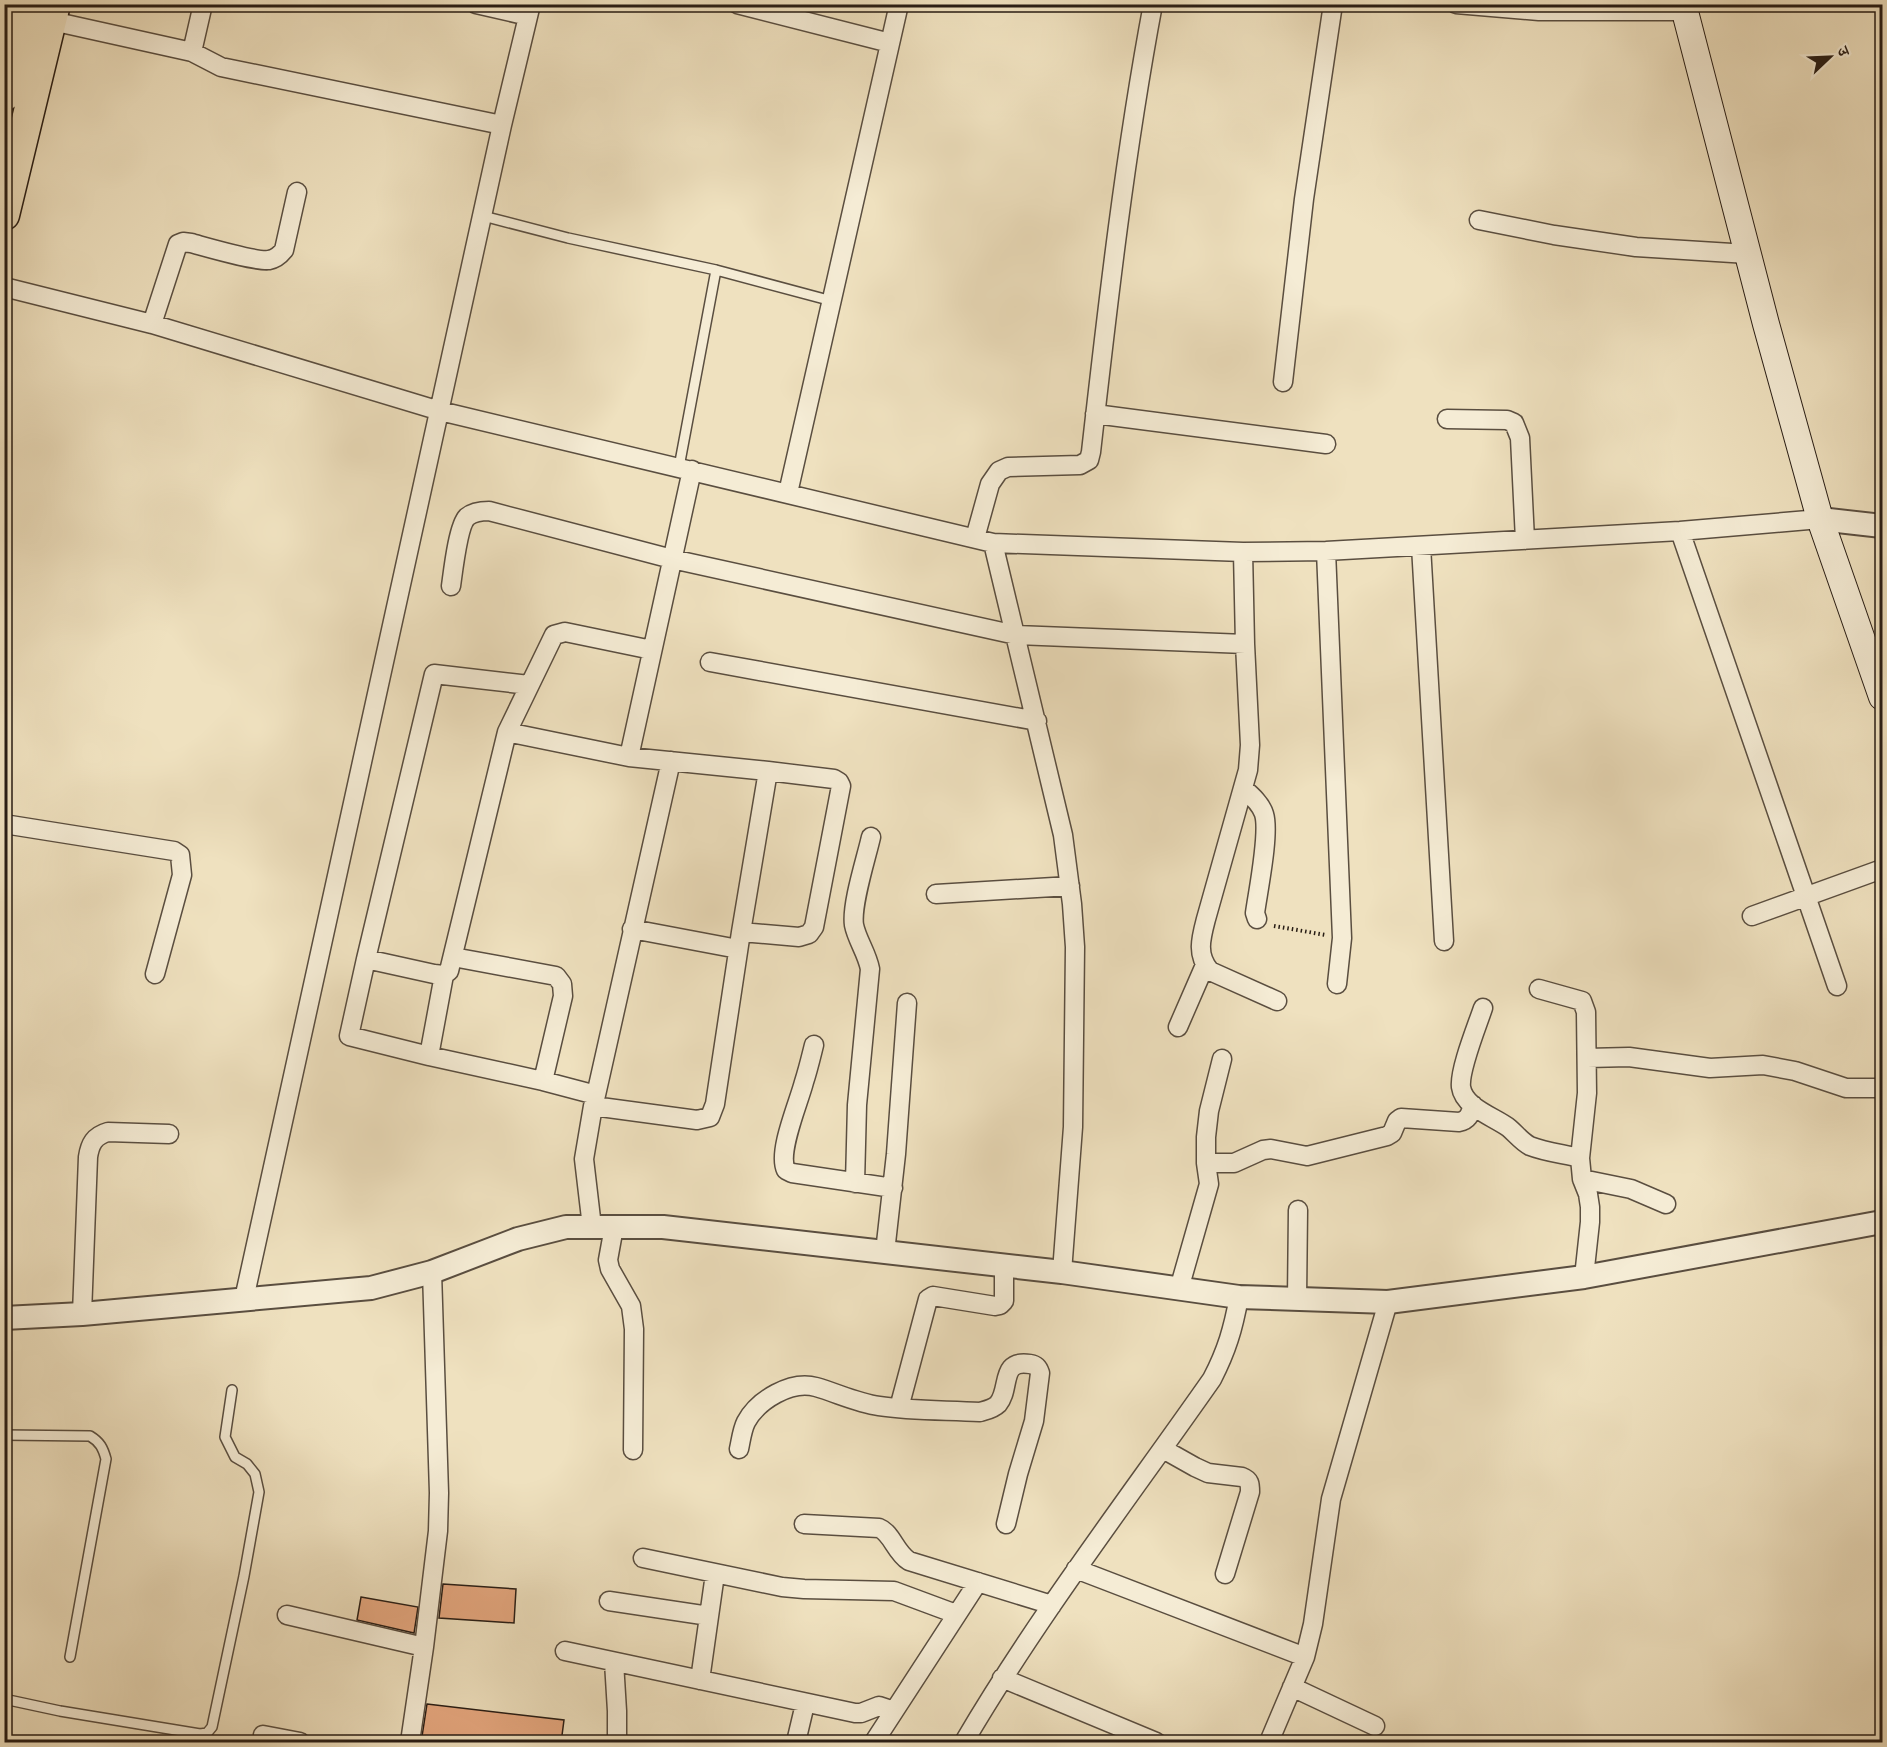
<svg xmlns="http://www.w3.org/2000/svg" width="1887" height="1747" viewBox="0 0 1887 1747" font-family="'Libre Caslon Text','Noto Serif Devanagari',serif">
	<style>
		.building { fill: #e6a880; stroke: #281d15; stroke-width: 1.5 }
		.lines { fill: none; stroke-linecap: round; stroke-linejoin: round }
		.service-casing { stroke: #5a4e40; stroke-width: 12 }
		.minor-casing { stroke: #5a4e40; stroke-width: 21 }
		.tertiary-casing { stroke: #5a4e40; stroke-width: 26 }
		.secondary-casing { stroke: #281d15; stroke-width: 28 }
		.trunk-casing { stroke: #281d15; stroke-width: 33 }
		.path { stroke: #281d15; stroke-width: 4; stroke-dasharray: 1.5 3; stroke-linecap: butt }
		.service { stroke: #f5ecd5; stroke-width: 9 }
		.minor { stroke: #f5ecd5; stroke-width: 18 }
		.tertiary { stroke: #f5ecd5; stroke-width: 22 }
		.secondary { stroke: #f5ecd5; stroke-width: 26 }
		.trunk { stroke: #efe1bf; stroke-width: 30 }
	</style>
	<rect width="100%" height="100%" fill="#efe1bf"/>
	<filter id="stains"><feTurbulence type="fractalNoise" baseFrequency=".00333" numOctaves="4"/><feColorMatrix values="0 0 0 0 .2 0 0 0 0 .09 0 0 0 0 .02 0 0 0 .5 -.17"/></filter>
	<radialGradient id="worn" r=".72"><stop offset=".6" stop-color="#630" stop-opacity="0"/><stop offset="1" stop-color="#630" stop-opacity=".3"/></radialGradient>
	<path class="building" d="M443,1584L516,1589L514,1623L439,1618Z
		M361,1597L418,1607L414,1633L357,1620Z
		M427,1704L564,1720L561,1743H421Z"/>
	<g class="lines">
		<g class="service-casing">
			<path id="service" d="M483,216L568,238L716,270L832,301
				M679,467L716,270
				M4,1435L90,1436C100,1442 103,1448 106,1459L70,1657
				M4,1699L60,1711L200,1734L207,1733L212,1727L244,1576L259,1492L255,1474L247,1464L235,1457L225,1437L232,1390"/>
		</g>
		<g class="minor-casing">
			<path id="minor" d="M476,4L528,16
				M737,4L890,43
				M1456,4L1539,11H1685
				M43,19L192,52L221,67L502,125
				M192,52L203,4
				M1479,220L1554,235L1636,247L1748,254
				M4,287L152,324L440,411L993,543L1243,552L1326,551L1680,531L1820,519
				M152,324L178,244L183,242L191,243C206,247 257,262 269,260C276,259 280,255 284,250L297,192
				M1283,382L1304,199L1333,4
				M1095,414L1326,444
				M1447,419L1507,420L1514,423L1520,438L1525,540
				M788,493L899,4
				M1680,531L1837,986
				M975,538L990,484L999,471L1008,467L1080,465L1089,460L1091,452C1108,302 1125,153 1153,4
				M993,543L1063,835L1072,904L1075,947L1073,1127L1062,1272
				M1421,546L1444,941
				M1326,551L1342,938L1337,984
				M1243,552L1245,644L1250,745L1248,770L1206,919C1201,938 1196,955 1210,971L1277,1001
				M451,586C453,572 458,526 467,517C473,512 481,511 489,511L672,559L1016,635L1245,644
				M710,662L1037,721
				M529,685L434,674L366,959L434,974L444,975L449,971L507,732L629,757L692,470
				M507,732L554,635L565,632L652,650
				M629,757L768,771L741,932L799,937L809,934L814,927L841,786L839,782L834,779L768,771
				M1244,789C1252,796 1261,804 1264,814C1270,833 1258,891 1255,913L1257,919
				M4,824L174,851L180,855L182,875L155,974
				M936,894L1070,886
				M1752,916L1882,869
				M632,929L738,949
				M366,959L349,1036L429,1056
				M444,975L429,1056L543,1081L563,996L562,984L556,976L453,957
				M1539,989L1582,1001L1586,1012L1587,1093L1580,1158L1582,1179L1588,1194L1590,1207V1222L1584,1277
				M1483,1008C1477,1026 1459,1070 1461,1087C1464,1108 1495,1117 1509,1128C1516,1134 1522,1142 1530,1146C1545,1152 1564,1154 1580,1158
				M1178,1027L1205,965
				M814,1045C811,1057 808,1070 804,1082C799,1102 777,1152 786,1170L792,1173L893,1188
				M1587,1058L1629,1057L1710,1068L1763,1065L1795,1071L1846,1088H1882
				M543,1081L596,1095L593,1106
				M596,1095L671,761
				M1206,1163H1234L1263,1150L1271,1149L1307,1156L1387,1136L1392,1133L1397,1121L1401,1118L1459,1122C1469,1120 1470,1114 1473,1105
				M1582,1179L1631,1189L1666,1204
				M855,1183L857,1105L870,969C867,953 857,940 854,925C851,905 866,859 871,837
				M592,1227L584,1159L593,1106L697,1120L710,1117L715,1104L741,932
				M614,1227L608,1260L610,1269L631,1306L634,1329L633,1450
				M885,1252L896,1154L907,1003
				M1179,1289L1209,1184L1206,1163V1137L1209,1111L1222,1059
				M244,1299L502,125L531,4
				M1297,1299L1298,1210
				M82,1314L88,1157C90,1144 94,1136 108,1132L169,1134
				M899,1408L928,1299L933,1296L995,1306L1000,1305L1004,1301V1266
				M739,1449C741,1440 742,1430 746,1422C758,1400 791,1380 816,1387C837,1393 857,1403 879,1406C912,1411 947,1410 980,1412C987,1410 993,1409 998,1404C1011,1389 999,1359 1030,1364C1036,1365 1038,1367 1040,1373L1034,1421L1018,1474L1006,1524
				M1163,1449L1195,1467L1208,1473L1242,1477C1250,1480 1250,1484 1250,1492L1225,1574
				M804,1524L879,1528C892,1533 895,1552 909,1561L1052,1605
				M643,1558L782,1587L804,1589L894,1591L956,1614
				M1076,1569L1305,1657
				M609,1601L709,1616
				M287,1615L424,1647
				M565,1651L855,1713H861L879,1706L894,1711
				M614,1662L617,1711V1742
				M1002,1678L1156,1742
				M700,1680L715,1574
				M1292,1687L1375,1726
				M263,1735L300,1742
				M410,1742L424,1647L438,1531L439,1493L432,1272
				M796,1742L805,1704
				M874,1742L978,1582
				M964,1742C1038,1616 1128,1499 1212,1379C1227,1350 1233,1329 1239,1297
				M1269,1742L1305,1657L1313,1624L1331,1499L1388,1302"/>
		</g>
		<g class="tertiary-casing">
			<path id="tertiary" d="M1820,519L1882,526
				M4,1318L82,1314L371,1288L432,1272L518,1239L566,1227H663L1062,1272L1239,1297L1388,1302L1584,1277L1882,1222"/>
		</g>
		<g class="secondary-casing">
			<path id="secondary" d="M1683,4L1766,324L1820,519L1882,697"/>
		</g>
		<g class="trunk-casing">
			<path id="trunk" d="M4,96L26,4
				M4,215L55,4"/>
		</g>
		<path class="path" d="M1274,926L1326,935"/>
		<use href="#service" class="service"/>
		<use href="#minor" class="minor"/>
		<use href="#tertiary" class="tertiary"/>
		<use href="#secondary" class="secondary"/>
		<use href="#trunk" class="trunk"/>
	</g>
	<rect width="1887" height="1747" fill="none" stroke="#efe1bf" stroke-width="24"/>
	<rect x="6" y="6" width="1875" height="1735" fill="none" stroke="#281d15" stroke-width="3"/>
	<rect x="12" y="12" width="1863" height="1723" fill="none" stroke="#281d15" stroke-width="1.5"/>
	<g transform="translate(1830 57) rotate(67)" stroke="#f5ecd5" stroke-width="4.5" paint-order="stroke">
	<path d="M0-4.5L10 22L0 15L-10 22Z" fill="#281d15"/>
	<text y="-9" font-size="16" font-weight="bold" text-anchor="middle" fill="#281d15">उ</text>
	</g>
	<rect width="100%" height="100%" filter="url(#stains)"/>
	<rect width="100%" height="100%" fill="url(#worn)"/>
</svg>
